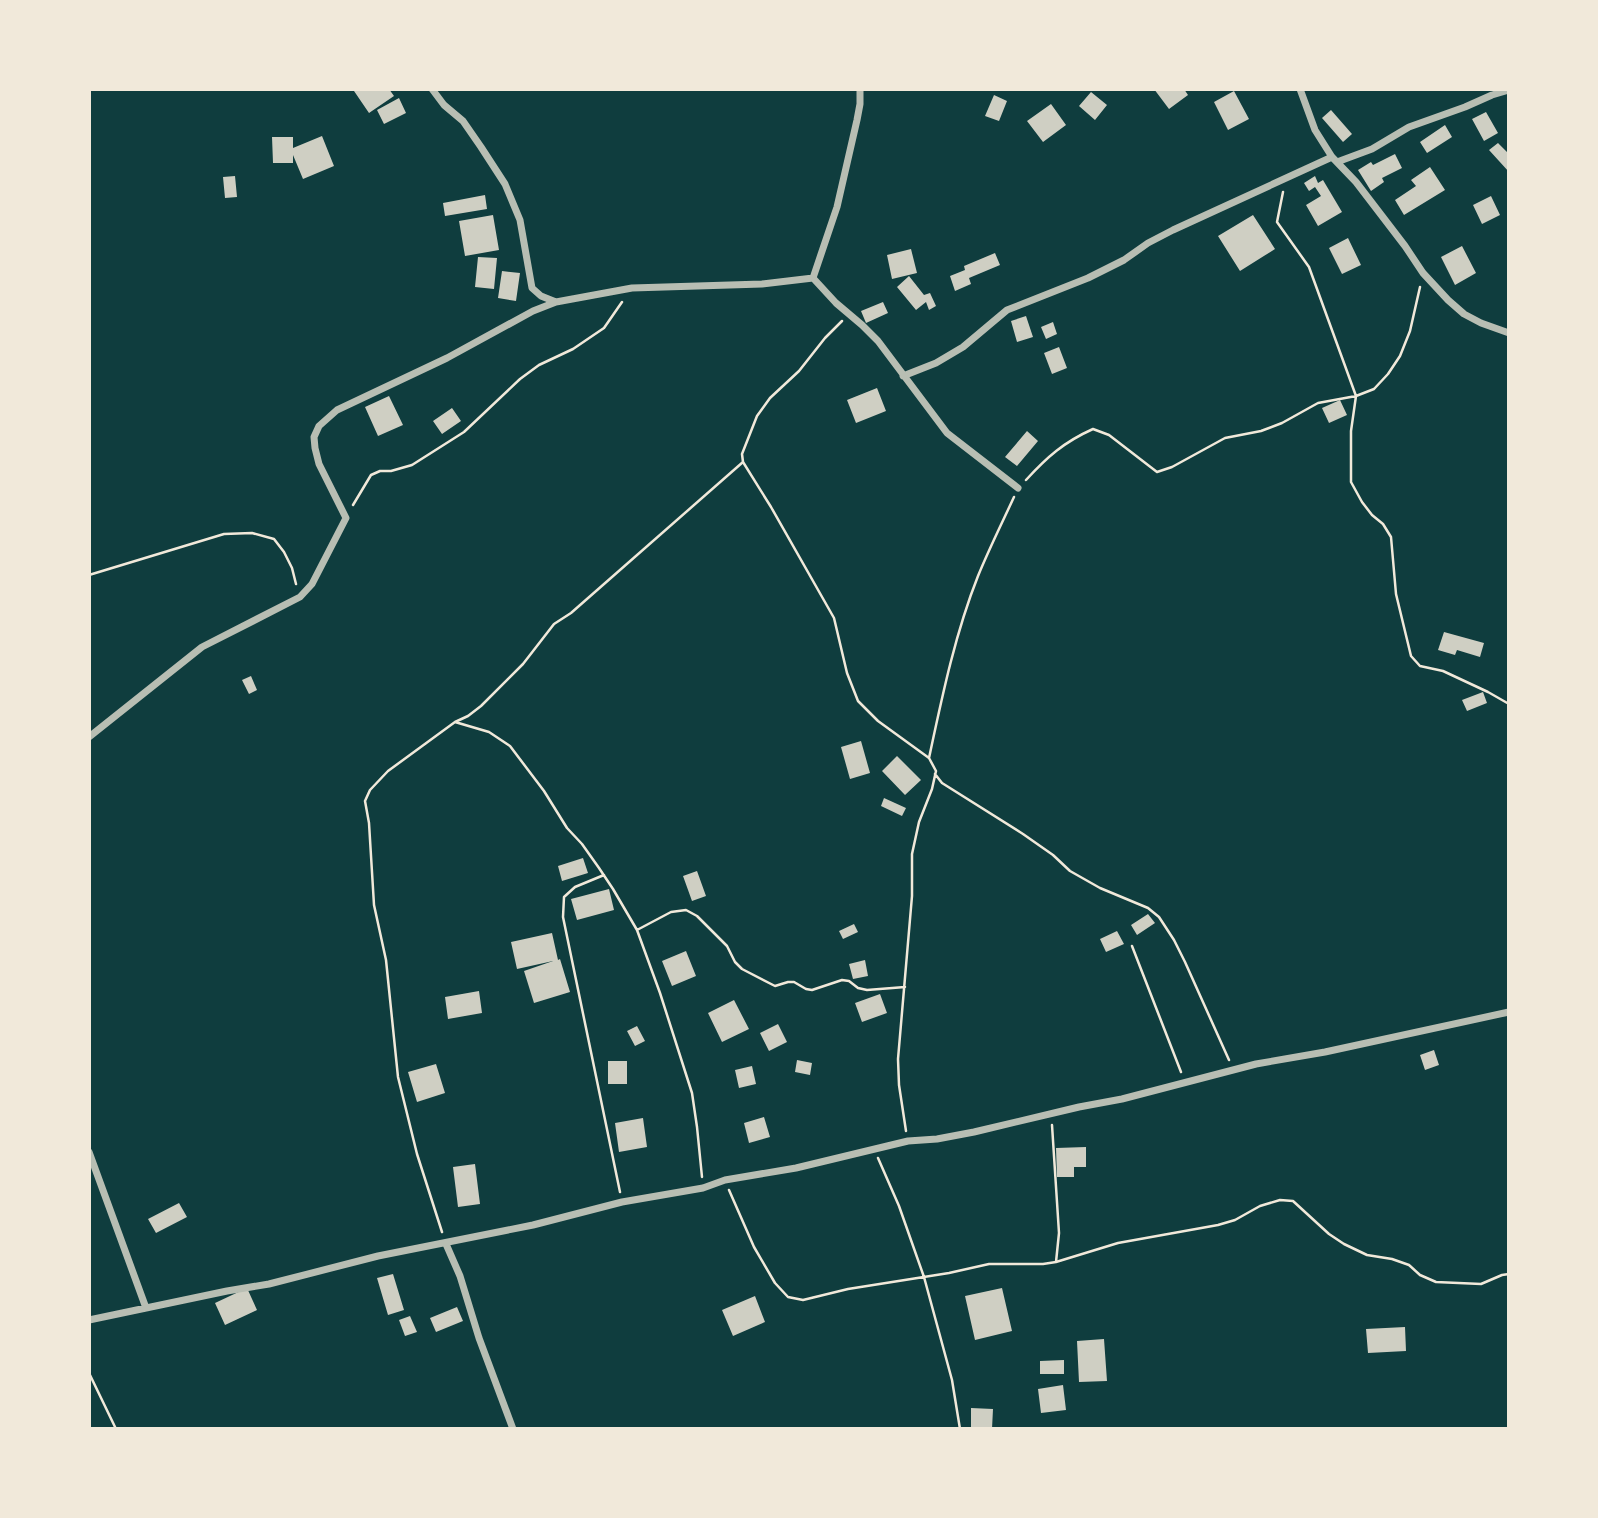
<svg xmlns="http://www.w3.org/2000/svg" width="1598" height="1518" viewBox="0 0 1598 1518" font-family="'DM Sans',sans-serif">
	<style>
		.building { fill: #cfcfc3 }
		.lines { fill: none; stroke-linecap: round; stroke-linejoin: round }
		.path { stroke: #f1e9da; stroke-width: 2.5 }
		.minor { stroke: #b8beb3; stroke-width: 7 }
	</style>
	<rect width="100%" height="100%" fill="#0f3d3e"/>
	<path class="building" d="M356,89H389L394,96L369,113L354,91Z
		M1154,89H1184L1188,95L1169,109Z
		M1234,91L1249,119L1228,130L1214,102Z
		M1091,92L1107,105L1095,120L1079,106Z
		M994,95L1007,101L999,121L985,116Z
		M399,98L406,113L384,124L377,110Z
		M1051,104L1066,125L1043,142L1027,121Z
		M1331,110L1352,134L1343,142L1322,118Z
		M1486,112L1498,133L1484,141L1472,119Z
		M1445,125L1452,137L1427,153L1420,142Z
		M322,136L334,166L303,179L293,155V163H273L272,137H293V148Z
		M1498,143L1509,154V172L1489,150Z
		M1395,154L1402,168L1382,178L1384,182L1371,191L1358,170L1371,162L1373,165Z
		M1430,167L1445,190L1404,215L1395,200L1416,186L1411,180Z
		M235,176L237,197L225,198L223,177Z
		M1315,176L1318,183L1323,180L1342,212L1318,226L1306,205L1321,196L1315,187L1309,191L1304,183Z
		M485,195L487,209L445,216L443,203Z
		M1491,196L1500,215L1482,224L1473,205Z
		M493,215L499,250L465,256L459,221Z
		M1253,215L1275,249L1240,271L1218,236Z
		M1348,238L1361,265L1342,274L1329,248Z
		M1462,246L1476,273L1455,285L1441,257Z
		M911,249L917,273L892,279L887,255Z
		M995,253L1000,265L969,278L971,284L955,291L950,276L965,270L964,266Z
		M478,257L497,258L494,289L475,287Z
		M502,271L520,273L516,301L498,298Z
		M909,276L924,295L930,293L936,306L929,310L926,302L916,310L897,287Z
		M883,302L888,313L866,323L861,311Z
		M1026,316L1033,337L1017,342L1011,321Z
		M1053,322L1057,334L1046,339L1041,327Z
		M1059,347L1067,368L1052,374L1044,353Z
		M877,388L886,411L856,423L847,400Z
		M389,396L403,425L378,436L365,407Z
		M1340,400L1347,415L1329,423L1322,408Z
		M452,408L461,421L442,434L433,421Z
		M1027,431L1038,441L1017,466L1005,457Z
		M1444,632L1484,643L1480,657L1457,650L1455,655L1438,650Z
		M251,676L257,690L249,694L242,680Z
		M1483,692L1487,703L1467,711L1462,700Z
		M861,741L870,773L850,779L841,747Z
		M897,756L921,780L905,795L882,771Z
		M884,798L906,808L902,816L881,806Z
		M583,858L588,873L562,881L558,866Z
		M697,871L706,896L692,901L683,876Z
		M609,889L614,910L577,920L571,899Z
		M1148,914L1155,923L1137,935L1131,925Z
		M854,924L858,932L843,939L839,931Z
		M1117,931L1124,944L1106,952L1100,939Z
		M552,933L558,960L560,959L570,992L534,1003L524,971L553,961L517,969L511,942Z
		M686,951L696,976L672,986L662,961Z
		M865,960L868,976L853,979L849,964Z
		M479,991L482,1013L448,1019L445,997Z
		M880,994L887,1013L862,1022L855,1003Z
		M734,1000L749,1029L722,1042L708,1013Z
		M778,1024L787,1042L769,1051L760,1033Z
		M637,1026L645,1041L635,1046L627,1031Z
		M1434,1050L1439,1065L1425,1070L1420,1055Z
		M797,1060L812,1063L810,1075L795,1072Z
		M608,1061H627V1084H608Z
		M436,1064L445,1093L417,1102L408,1072Z
		M752,1066L756,1084L739,1088L735,1070Z
		M764,1117L770,1137L749,1143L744,1123Z
		M643,1118L647,1147L619,1152L615,1123Z
		M1086,1147V1167H1074V1177H1057L1056,1148Z
		M475,1164L480,1204L458,1207L453,1167Z
		M179,1203L187,1217L156,1233L148,1219Z
		M393,1274L404,1310L388,1315L377,1278Z
		M247,1288L257,1310L225,1325L215,1303Z
		M1002,1288L1012,1331L975,1340L965,1296Z
		M755,1296L765,1322L733,1336L722,1310Z
		M457,1307L463,1321L436,1332L430,1318Z
		M410,1316L417,1332L405,1336L399,1320Z
		M1405,1327L1406,1351L1368,1353L1366,1329Z
		M1104,1339L1107,1381L1079,1382L1077,1341Z
		M1064,1360V1374H1040V1361Z
		M1063,1385L1066,1410L1041,1413L1038,1389Z
		M971,1408L993,1409L992,1429H971Z"/>
	<g class="lines">
		<path class="path" d="M1283,192L1277,222L1309,267L1356,396L1351,431V482L1362,502L1372,515L1383,524L1391,537L1396,594L1411,656L1420,666L1443,671L1488,692L1509,704
			M743,462L771,507L834,618L847,673L858,701L878,721L929,758L936,771L932,789L919,822L912,854V896L898,1059L899,1085L906,1131
			M1026,480C1047,457 1064,442 1093,429L1109,435L1157,472L1172,467L1225,438L1261,431L1282,423L1318,403L1356,396L1374,389L1388,374L1400,356L1410,331L1420,287
			M353,505L371,475L380,471H391L412,465L464,432L520,379L539,365L573,349L604,328L622,302
			M89,575L224,534L252,533L274,539L284,552L292,568L296,584
			M455,722L489,732L510,746L544,791L567,828L582,844L599,868L613,889L637,930L660,993L692,1093L697,1127L702,1177
			M929,758C942,697 955,634 978,576C989,549 1002,523 1014,497
			M935,774L942,783L1023,834L1053,855L1070,871L1100,888L1148,908L1159,917L1174,940L1185,962L1229,1060
			M604,875L575,887L564,897L563,917L620,1192
			M637,930L671,912L686,910L697,916L727,946L735,962L742,969L775,986L788,982H794L806,989L812,990L842,980L849,981L858,988L867,990L905,987
			M1132,946L1181,1072
			M1052,1125L1059,1233L1056,1262
			M878,1158L899,1206L924,1277L952,1380L960,1429
			M729,1190L754,1247L775,1283L788,1297L803,1300L848,1289L949,1273L989,1264H1043L1056,1262L1118,1243L1218,1225L1235,1220L1260,1206L1280,1200L1293,1201L1329,1234L1344,1244L1367,1255L1392,1259L1409,1265L1420,1275L1436,1282L1481,1284L1502,1275L1509,1274
			M442,1232L417,1154L398,1077L386,960L374,905L369,823L365,801L370,790L388,771L455,722L468,716L481,706L523,664L554,624L571,613L743,462L742,454L757,416L770,398L799,371L825,338L842,321
			M89,1373L116,1429"/>
		<path class="minor" d="M432,89L444,105L463,121L481,147L505,184L520,220L532,288L541,296L556,302L632,288L762,284L813,278
			M860,89V104L857,120L837,207L813,278L836,303L862,325L878,341L947,433L1018,488
			M1300,89L1315,130L1332,157L1356,182L1405,246L1423,273L1448,300L1464,314L1481,323L1509,333
			M1337,162L1372,149L1409,127L1465,107L1492,95L1509,90
			M903,376L936,363L963,347L1007,310L1088,278L1124,260L1148,243L1173,230L1332,157
			M89,737L202,647L300,597L312,584L346,518L319,464L315,448L314,437L319,426L337,410L447,358L533,311L556,302
			M89,1152L146,1308
			M446,1244L460,1276L479,1338L513,1429
			M89,1320L227,1291L269,1284L378,1256L533,1225L622,1202L703,1188L725,1180L796,1168L908,1141L937,1139L974,1132L1079,1107L1122,1099L1256,1064L1325,1052L1509,1012"/>
	</g>
	<rect width="1598" height="1518" fill="none" stroke="#f1e9da" stroke-width="182"/>
</svg>
